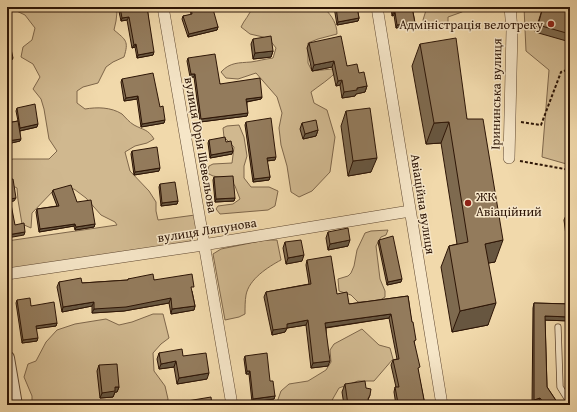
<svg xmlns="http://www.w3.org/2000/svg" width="577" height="412" viewBox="0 0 577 412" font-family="'Gentium Book Plus',serif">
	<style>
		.green { fill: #d0b88f; stroke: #7e664a }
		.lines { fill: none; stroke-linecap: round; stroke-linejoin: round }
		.service-casing { stroke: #5e462f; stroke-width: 7 }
		.minor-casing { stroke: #5e462f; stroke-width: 12 }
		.tertiary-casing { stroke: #5e462f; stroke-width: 16 }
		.path { stroke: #2d1506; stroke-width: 2; stroke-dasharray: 3 2; stroke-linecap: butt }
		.service { stroke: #f6e6c8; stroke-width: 5.5 }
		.minor { stroke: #f6e6c8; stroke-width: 11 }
		.tertiary { stroke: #f6e6c8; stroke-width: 14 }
		.wall { fill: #7e6a4f; stroke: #2d1506 }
		.shaded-wall { fill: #675640; stroke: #2d1506 }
		.building { fill: #937b5c; stroke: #2d1506 }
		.poi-dot { fill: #8f2418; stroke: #f6e6c8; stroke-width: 1.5 }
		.labels { text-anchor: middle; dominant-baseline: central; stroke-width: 3; stroke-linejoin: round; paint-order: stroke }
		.poi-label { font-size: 13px; fill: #2d1506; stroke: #f6e6c8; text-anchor: end }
		.street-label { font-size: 13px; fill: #2d1506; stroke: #f6e6c8 }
	</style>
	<rect width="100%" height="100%" fill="#f1d9ab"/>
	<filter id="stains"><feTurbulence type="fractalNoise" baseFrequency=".005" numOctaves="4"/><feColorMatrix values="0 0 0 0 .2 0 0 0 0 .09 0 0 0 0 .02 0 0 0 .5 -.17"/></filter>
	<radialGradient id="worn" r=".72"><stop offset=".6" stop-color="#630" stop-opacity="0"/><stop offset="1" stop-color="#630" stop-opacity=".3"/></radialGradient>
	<path class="green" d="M8,7H68L72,8L98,7L117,12L116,21L114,30C126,40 129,41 124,57L113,62L106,67L98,83L83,87L77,91V103L85,109C97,107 111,107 122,114C126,118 129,122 134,125C143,130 148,129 154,139L147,143L135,146L125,152L130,171L149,191L156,202V211L158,220L195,215C196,225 200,237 188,242L7,270V241L117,225L115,222L101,215L86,198L74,189L54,190L32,213L31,228L22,224L18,200L17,188L7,183V161L13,159H49L57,151L49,139L44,109L41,99L33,89L40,77L33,64L21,57L23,47L32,40L35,28L25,15Z
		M252,7H314L315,8L325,9C332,16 337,24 337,34L318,39L308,43V63L312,71L332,69L337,71C330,79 320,85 311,92L314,103L327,110L335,137L330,172L312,191L299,197L291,192L287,166L281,145L279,128L282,113L277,97L256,73L238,79L226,78L221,72C230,62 239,63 251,62C258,61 265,59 273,58L276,48L269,39L263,37L250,34L241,27C244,20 250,15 252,7Z
		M427,7H466V9L462,12L448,17V23L441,27L428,30L423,20Z
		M524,7H570V165L542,157L549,70L526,51Z
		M239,125L244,137L247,156L244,166V178L251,187H269L278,191L275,206L268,210L220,214L216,209L218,206L233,204L240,199L235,186L230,179L213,176L207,173L209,166L213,164L232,163L234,147L224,137L223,128L227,126Z
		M388,230L386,235L381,237L376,246L380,279L385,291V297L377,302H358L351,295L339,291L338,279L348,276L351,273L354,266L357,250L365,233L371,231Z
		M265,240H277L281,260C268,267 249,279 246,295C245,301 245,307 245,314L239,317L225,320L213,254L221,249Z
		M153,314H163L169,338L161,344L153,353L154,371L165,386L168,399L167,405H32V396L24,377L28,364L36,361L46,342L57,330L75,324L106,319L119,325L132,322Z
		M362,329L379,345L390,348L393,359L374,381H358L339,388L331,402V405H276L281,391L289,384L308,381L326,370L331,362L330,350L334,344Z"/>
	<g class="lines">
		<g class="service-casing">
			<path id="service" d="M558,327L560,387L570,403"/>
		</g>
		<g class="minor-casing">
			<path id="minor" d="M163,7L232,405
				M377,7L442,405
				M509,158L512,30L510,7
				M7,274L203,245L410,211"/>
		</g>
		<g class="tertiary-casing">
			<path id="tertiary" d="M7,358L15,405"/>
		</g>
		<path class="path" d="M570,87L568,114L570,128
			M521,122L541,125L561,72L570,69
			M520,161L570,170"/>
		<use href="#service" class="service"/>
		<use href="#minor" class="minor"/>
		<use href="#tertiary" class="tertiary"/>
	</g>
	<path class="wall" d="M118,7H147L153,55L137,58L135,47L132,48L127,20L121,21Z
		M190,7H210V10L218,27L217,30L188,37L182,19L183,16L191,15Z
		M334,7H357L359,18L358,21L337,25Z
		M391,7H412L415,23L414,25L396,28L394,15L392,16Z
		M543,7H570V42L535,32Z
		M253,39L273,51L271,57L253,59L251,44Z
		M309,43L359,73L367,86L365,92L356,94L355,96L342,98L340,85L336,86L332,67L312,71L307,48Z
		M420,44L467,119L495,262L488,263V325L452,332L441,267L449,246L457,244L441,143L426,144L412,66Z
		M188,58L220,84L262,97L261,99L247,102V116L200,122L194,77H190L187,61Z
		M122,79L160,107L164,123L141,127L137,99L124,101L121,82Z
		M17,108L37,127L20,131V141L7,144V123L18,121L16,111Z
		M346,111L371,172L348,176L341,126Z
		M246,122L275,160L267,161L270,177L269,180L253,182L245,125Z
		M302,123L318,130L316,136L303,139L300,129Z
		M209,140L232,154L210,158L208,143Z
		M132,151L159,171L134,175L131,154Z
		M214,177L235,198L234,201L215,202L213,180Z
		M160,184L178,201L177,204L161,206L159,187Z
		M53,190L77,202L95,224L94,227L75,230L74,226L39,232L36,212L37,209L57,206L52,193Z
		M570,206V266L564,220Z
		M328,232L348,246L328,250L326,238Z
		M379,240L401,282L387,285L378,242Z
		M285,242L302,261L286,264L283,248Z
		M307,260L337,294L349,304L408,296L418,371L425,405H396L394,392L395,387H396L391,365L393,360L397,359L389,318L326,328L328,366L311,368L306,325L287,328L285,332L272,335L264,297L266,292L309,284L306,265Z
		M128,279L154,280L192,291L195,306L194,310L171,314L169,303L124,311L92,313V306L62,312L57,287L59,282L82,283L128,280Z
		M17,300L31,306L57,323L56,326L36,328L37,341L22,343L16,303Z
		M534,303L570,304V321L545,320L547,387L559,405H540L538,402L532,405L533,308Z
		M159,353L183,356L207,379L177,384L174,367L159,369L157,359Z
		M245,356L270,381L275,396L274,399L252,402L249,374H246L244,359Z
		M99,365L119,387L117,392H115L113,397L100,398L97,371Z
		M345,384L366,388L370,395L368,400V405H344L342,392Z"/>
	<path class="shaded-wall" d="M395,12L394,15L392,16L393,13Z
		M129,17L127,20L121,21L122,18Z
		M359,18L358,21L337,25L338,22Z
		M415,23L414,25L396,28L397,25Z
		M218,27L217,30L188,37L189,34Z
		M136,44L135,47L132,48L134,45Z
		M273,51L271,57L253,59L255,53Z
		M154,52L153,55L137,58L138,55Z
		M13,58L12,60L7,62V59Z
		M334,61L332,67L312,71L314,65Z
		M191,74H195L194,77H190Z
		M342,80L340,85L336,86L338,81Z
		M367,86L365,92L356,94L355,96L342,98L344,92L357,88Z
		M138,96L137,99L124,101L126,98Z
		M262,97L261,99L245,102L246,99Z
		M248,113L247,116L200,122L201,119Z
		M165,120L164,123L141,127L142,124Z
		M449,122L441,143L426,144L434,123Z
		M38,124L37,127L19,131L20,128Z
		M318,130L316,136L303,139L305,134Z
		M21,139L20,141L7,144V141Z
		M233,151L232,154L210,158L211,155Z
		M276,157L275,160L266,161L267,158Z
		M377,158L371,172L348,176L353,161Z
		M160,168L159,171L134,175L135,172Z
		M270,177L269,180L253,182L254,179Z
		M16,198L14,201L9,202L10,199Z
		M235,198L234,201L215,202L216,199Z
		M178,201L177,204L161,206L162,203Z
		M75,224L74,226L39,232L40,229Z
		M95,224L94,227L75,230L76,227Z
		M25,232L24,235L7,238V235Z
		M350,240L348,246L328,250L330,244Z
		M503,240L495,262L477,265L485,244Z
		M304,255L302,261L286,264L288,258Z
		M402,279L401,282L387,285L388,282Z
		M171,298L169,303L124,311L92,313L94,309Z
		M94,302L92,306L62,312L63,307Z
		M496,303L488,325L452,332L460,311Z
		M195,306L194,310L171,314L172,309Z
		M391,314L389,318L323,328L325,323Z
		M545,316L570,317V321L543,320Z
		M308,320L306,325L287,328L285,332L272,335L273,330L287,324Z
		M57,323L56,326L35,329L36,326Z
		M38,338L37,341L22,343L23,340Z
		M176,361L174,367L159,369L161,364Z
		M330,361L328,366L311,368L313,363Z
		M247,371H250L249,374H246Z
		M209,373L207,379L177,384L179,378Z
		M115,387H119L117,392H115L113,397L100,398L102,393Z
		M275,396L274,399L252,402L253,399Z
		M540,398L538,402L532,405L534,400Z"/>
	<path class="building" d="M120,7H147L154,52L138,55L136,44L134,45L129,17L122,18Z
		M191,7H210V10L213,9L218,27L189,34L183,16L192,14Z
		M336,7H357L359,18L338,22Z
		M392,7H412L415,23L397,25L395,12L393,13Z
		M543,7H570V34L538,25Z
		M7,31L13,58L7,59Z
		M271,36L273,51L255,53L253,39Z
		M341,36L347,66L357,64L359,73L364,72L367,86L357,88V90L344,92L342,80L338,81L334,61L314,65L309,43Z
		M456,38L467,119H483L503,240L485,244L496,303L460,311L449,246L468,242L449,122L434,123L420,44Z
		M215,54L220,84L260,78L262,97L246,99L248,113L201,119L195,74H191L188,58Z
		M7,61L9,70H7Z
		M153,73L160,107L163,106L165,120L142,124L138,96L126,98L122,79Z
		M35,104L38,124L20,128L17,108Z
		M370,108L377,158L353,161L346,111Z
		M271,118L276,157L267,158L270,177L254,179L246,122Z
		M316,120L318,130L305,134L302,123Z
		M18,121L21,139L7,141V123Z
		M225,137L226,142L231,141L233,151L211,155L209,140Z
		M157,147L160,168L135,172L132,151Z
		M233,176L235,198L216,199L214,177Z
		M13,179L16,198L10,199L15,225L24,223L25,232L7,235V180Z
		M175,182L178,201L162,203L160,184Z
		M71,185L77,202L91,200L95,224L76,227L75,224L40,229L37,209L59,206L53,190Z
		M570,206V223L568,209Z
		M348,228L350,240L330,244L328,232Z
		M393,236L402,279L388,282L379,240Z
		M301,240L304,255L288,258L285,242Z
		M331,256L337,294L347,292L349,304L408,296L412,322H413L416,340L414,341L420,367L418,368L425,405H401V402L398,403L395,387H399L393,360L399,359L391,314L325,323L330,361L313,363L308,320L287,324V328L273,330L266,292L311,284L307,260Z
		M153,274L154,280L192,274L194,287H191L195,306L172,309L171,298L126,307L94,309V302L63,307L59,282L81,278L82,283L128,280V279Z
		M30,298L31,306L54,302L57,323L36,326L38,338L23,340L17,300Z
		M534,303L570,304V317L545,316L547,387L559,405H545L540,398L534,400Z
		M182,349L183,356L206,353L209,373L179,378L176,361L161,364L159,353Z
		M267,353L270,381H273L275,396L253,399L250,371H247L245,356Z
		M117,364L119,387H115V391L102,393L99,365Z
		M365,381L366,388L371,389L370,395L368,399L369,404L362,405H348L345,384Z
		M211,397L212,405H187V401Z"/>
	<g class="poi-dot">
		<circle cx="551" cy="24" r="4"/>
		<circle cx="468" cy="203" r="4"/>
	</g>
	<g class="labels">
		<g class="poi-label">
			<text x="543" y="24">Адміністрація велотреку</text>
			<text x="476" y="196" text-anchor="start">ЖК<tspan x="476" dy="15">Авіаційний</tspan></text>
		</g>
		<g class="street-label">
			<text transform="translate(496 94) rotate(-89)">Ірининська вулиця</text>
			<text transform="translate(201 145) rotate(80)">вулиця Юрія Шевельова</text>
			<text transform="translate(423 204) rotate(81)">Авіаційна вулиця</text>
			<text transform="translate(207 230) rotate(-9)">вулиця Ляпунова</text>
		</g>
	</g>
	<rect width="577" height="412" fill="none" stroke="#f1d9ab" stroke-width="24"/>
	<rect x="8" y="8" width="561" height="396" fill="none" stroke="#2d1506" stroke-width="2"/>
	<rect x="12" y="12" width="553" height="388" fill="none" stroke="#2d1506"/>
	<rect width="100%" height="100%" filter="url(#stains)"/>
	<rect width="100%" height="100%" fill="url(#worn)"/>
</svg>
